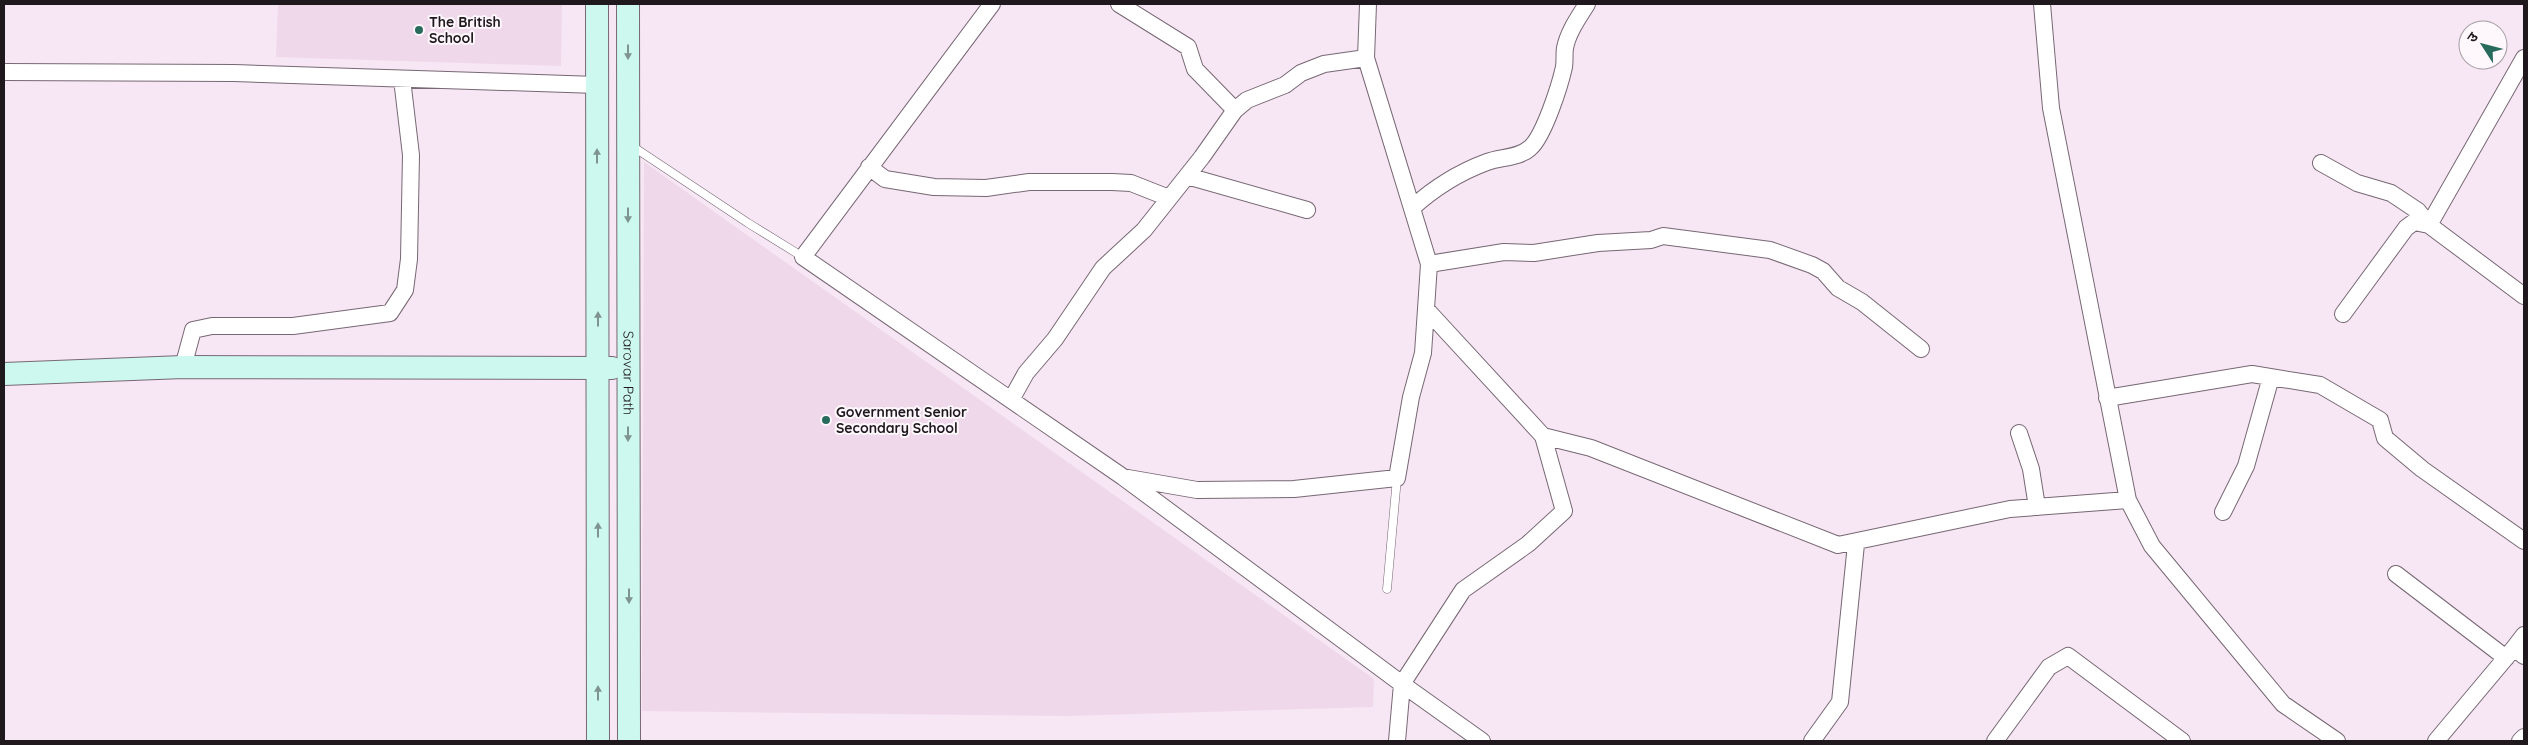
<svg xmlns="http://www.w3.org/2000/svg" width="2528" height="745" viewBox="0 0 2528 745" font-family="Quicksand,'Noto Sans Devanagari',sans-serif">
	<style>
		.built { fill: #efd8ea }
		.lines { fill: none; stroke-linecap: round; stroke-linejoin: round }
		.lane-casing { stroke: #776874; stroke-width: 9 }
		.street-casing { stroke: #776874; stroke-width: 18 }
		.secondary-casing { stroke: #776874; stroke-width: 24 }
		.lane { stroke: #fff; stroke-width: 8 }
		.street { stroke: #fff; stroke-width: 16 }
		.secondary { stroke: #cdf8ef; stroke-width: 22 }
		.oneway { fill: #7f9491 }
		.poi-dot { fill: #276b5d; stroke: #fef7fc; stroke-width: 2 }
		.labels { text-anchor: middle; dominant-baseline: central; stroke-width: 4; stroke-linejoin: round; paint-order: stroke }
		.poi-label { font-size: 14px; font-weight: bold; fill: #1f191e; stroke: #fef7fc; text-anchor: start }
		.street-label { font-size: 14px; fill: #1f191e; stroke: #fef7fc }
	</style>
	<rect width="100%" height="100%" fill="#f7e6f3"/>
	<path class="built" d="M278,4H562L561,66L276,57Z
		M644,162L1374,679L1373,707L1067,716L642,711Z"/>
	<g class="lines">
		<g class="lane-casing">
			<path id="lane" d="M632,146L748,223L803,257
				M1387,589L1397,478"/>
		</g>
		<g class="street-casing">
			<path id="street" d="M992,4L803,257L1123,477L1402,684L1397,741
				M1119,4L1188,47L1195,69L1235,110
				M1368,4L1366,58L1429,264L1426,309L1543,436L1564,511L1528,544L1463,590L1402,684L1482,741
				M2042,4L2051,108L2128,500L2152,546L2283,704L2337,741
				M2524,58L2429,225L2524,296
				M4,72L234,73L597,85
				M2321,163L2357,183L2391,193L2418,211L2429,225
				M869,167L885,179L934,187L986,188L1029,182H1112L1131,183L1169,198
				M1187,176L1307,210
				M1412,208C1434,188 1460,172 1487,162C1501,157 1519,158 1530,148C1544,136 1560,85 1564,67C1565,61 1564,54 1565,48C1568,32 1579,17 1587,4
				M1429,264L1504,252L1534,253L1598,243L1651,240L1663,236L1770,250L1812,265L1823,271L1838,288L1862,302L1921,349
				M2343,314L2406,228L2414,222L2429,225
				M183,367L193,330L212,326H293L390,313L405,290L409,259L411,155L402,79
				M2107,398L2252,374L2320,385L2380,420L2385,438L2422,469L2524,541
				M1011,400L1026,373L1055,339L1103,268L1144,230L1202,157L1235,110L1247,100L1285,85L1301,73L1324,64L1366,58
				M2019,433L2031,469L2037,507
				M1543,436L1591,448L1838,545L2010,509L2128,500
				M1128,478L1197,490L1294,489L1397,478L1411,397L1423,353L1426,309
				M2223,512L2246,466L2271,377
				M2396,574L2506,658
				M2524,635L2514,648L2524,656
				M1812,741L1840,702L1856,544
				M1995,741L2049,667L2068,656L2182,741
				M2436,741L2514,648
				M2520,741L2524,737"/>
		</g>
		<g class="secondary-casing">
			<g id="secondary">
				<path d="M597,4L598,741"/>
				<path id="s1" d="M628,4L629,741"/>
				<path d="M4,374L183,367L612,368"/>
			</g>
		</g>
		<use href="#lane" class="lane"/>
		<use href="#street" class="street"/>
		<use href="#secondary" class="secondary"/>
	</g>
	<defs><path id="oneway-solid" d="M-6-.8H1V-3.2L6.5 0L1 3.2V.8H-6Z" transform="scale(1.25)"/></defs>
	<g class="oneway">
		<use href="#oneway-solid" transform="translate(628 52) rotate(90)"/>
		<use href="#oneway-solid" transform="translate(597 156) rotate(-90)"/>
		<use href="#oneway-solid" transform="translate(628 215) rotate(90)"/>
		<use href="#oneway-solid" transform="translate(598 319) rotate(-90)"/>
		<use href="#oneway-solid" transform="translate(628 434) rotate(90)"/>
		<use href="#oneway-solid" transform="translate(598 530) rotate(-90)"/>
		<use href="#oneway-solid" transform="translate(629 596) rotate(90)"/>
		<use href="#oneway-solid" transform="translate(598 693) rotate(-90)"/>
	</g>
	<g class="poi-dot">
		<circle cx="419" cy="30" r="5"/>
		<circle cx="826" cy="420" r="5"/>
	</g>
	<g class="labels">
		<g class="poi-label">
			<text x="429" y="22">The British<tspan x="429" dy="16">School</tspan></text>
			<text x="836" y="412">Government Senior<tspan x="836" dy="16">Secondary School</tspan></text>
		</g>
		<g class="street-label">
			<text stroke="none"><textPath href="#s1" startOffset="369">Sarovar Path</textPath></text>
		</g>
	</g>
	<rect width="2528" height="745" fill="none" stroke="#1f191e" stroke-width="10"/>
	<g transform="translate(2483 45) rotate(306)"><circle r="24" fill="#fef7fc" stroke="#a59ea3"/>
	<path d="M0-4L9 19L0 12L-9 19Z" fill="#276b5d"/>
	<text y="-8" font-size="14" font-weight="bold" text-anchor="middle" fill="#1f191e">उ</text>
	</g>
</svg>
